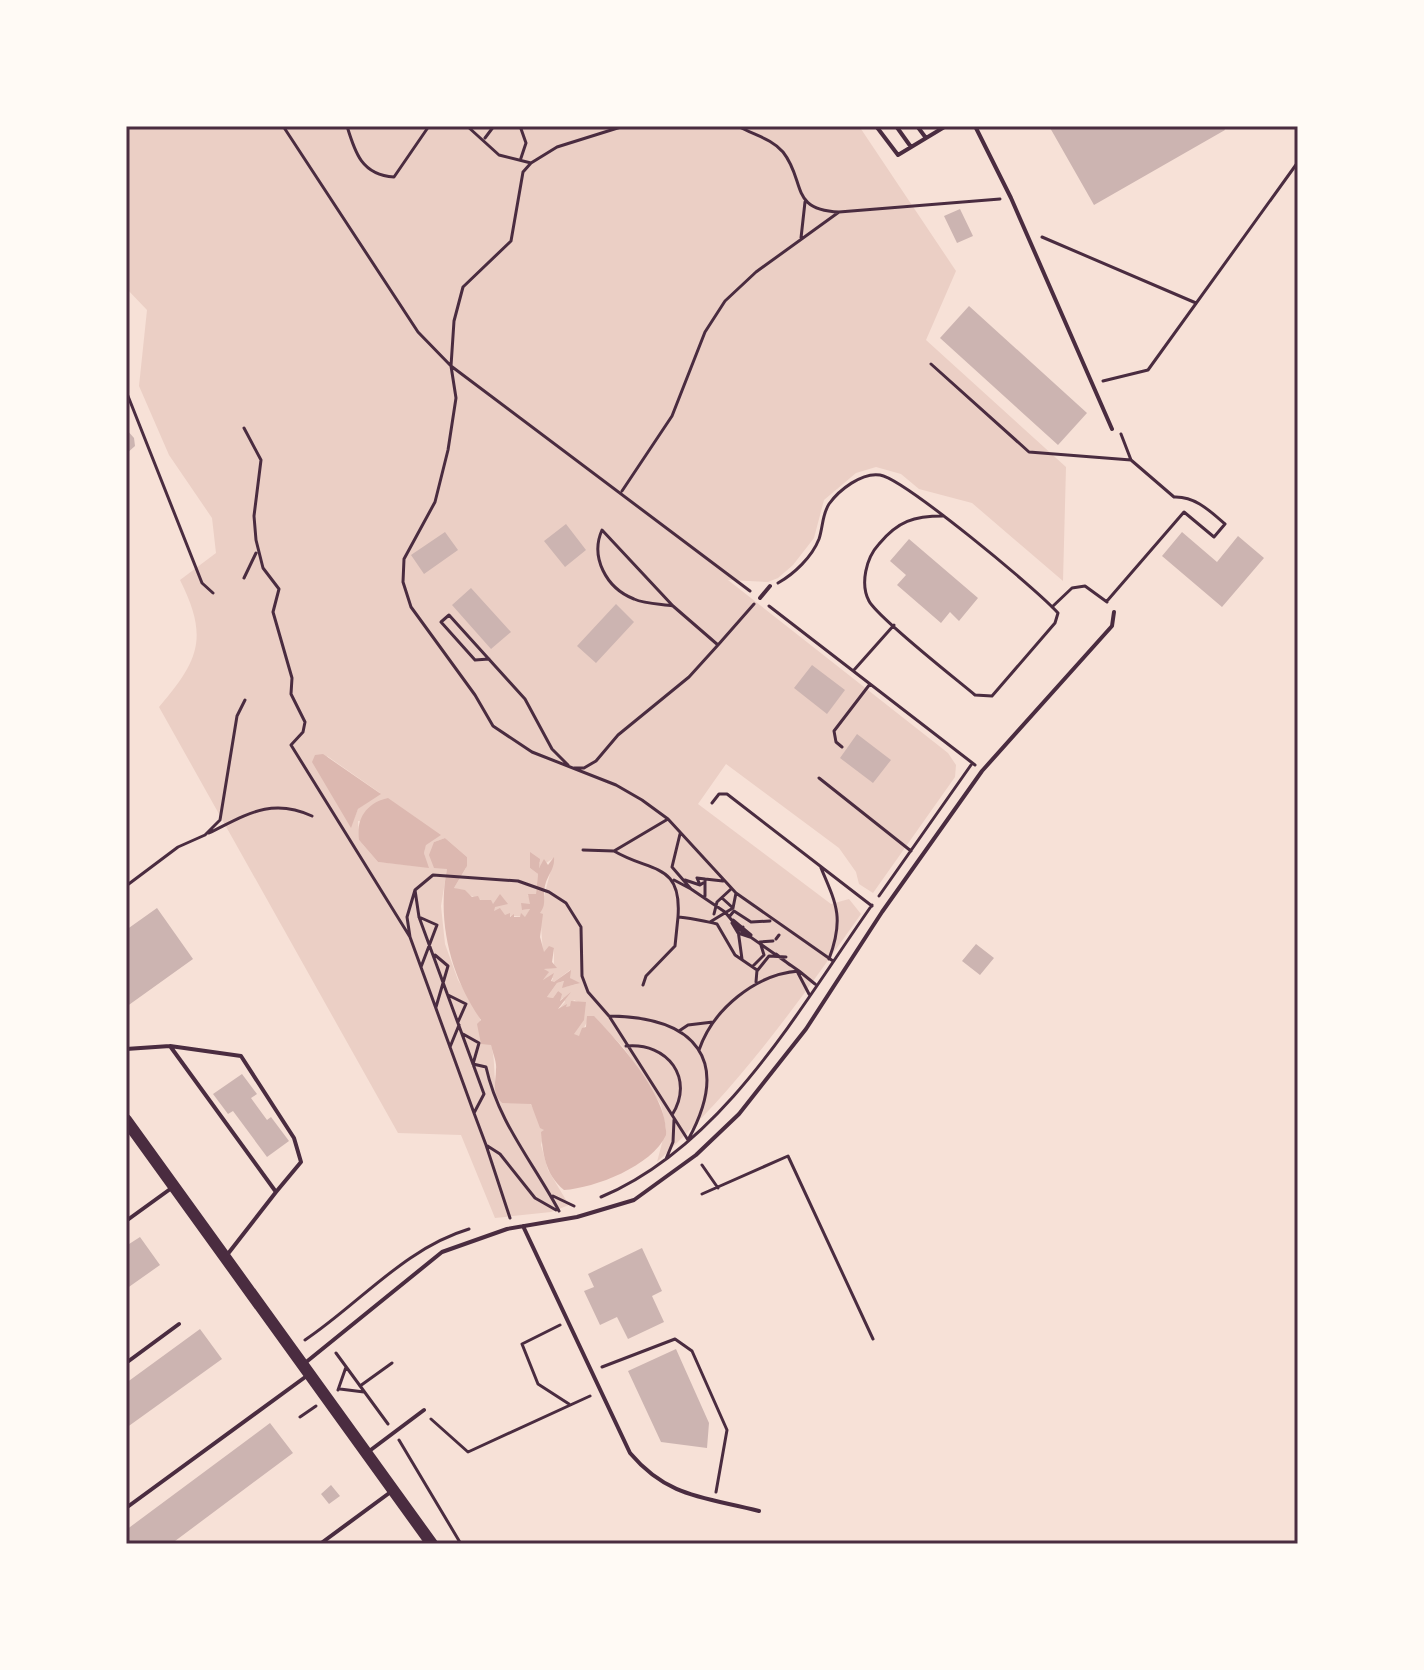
<svg xmlns="http://www.w3.org/2000/svg" width="1424" height="1670" viewBox="0 0 1424 1670" font-family="'PT Sans Narrow',sans-serif">
	<style>
		.green { fill: #ebcfc5; fill-rule: evenodd }
		.water { fill: #dcb8b0 }
		.building { fill: #ccb4b1 }
		.lines { fill: none; stroke-linecap: round; stroke-linejoin: round }
		.path { stroke: #4a2c40; stroke-width: 3 }
		.service { stroke: #4a2c40; stroke-width: 4 }
		.secondary { stroke: #4a2c40; stroke-width: 12 }
		.neatline { fill: none; stroke: #4a2c40; stroke-width: 3 }
	</style>
	<rect width="100%" height="100%" fill="#f7e1d7"/>
	<path class="green" d="M126,126H859L956,271L926,340L1066,467L1063,581L972,503L919,489L901,474L876,467L856,473L824,500L814,538L793,565L778,578L768,582L728,580L948,753L956,765L955,777L873,893L859,884L856,872L839,848L726,764L698,804L831,904L849,899L861,914C796,1006 741,1084 657,1162L666,1128L661,1105L624,1048L597,1020H588L579,1037L573,1034L584,1011L580,1003L574,1000L570,1006L558,1010L565,1002L563,998L559,1001L558,991L553,998L547,997L557,983L565,981V987L577,984L570,978V970L554,982L551,983L553,978L543,980L548,973L544,969L554,967V948L543,953L540,912L554,858L538,868L540,862L530,860V868L538,874L536,895H527L532,897L531,904L523,905V910L530,909L526,917L502,915L501,909L494,912V907L503,902L501,898L492,905L454,888L466,868L467,857L445,838L434,842L447,869L441,906L445,944L458,980L479,1014L484,1042L491,1045C497,1065 491,1084 502,1103H530L545,1130L541,1145L548,1170L569,1205L551,1212L495,1218L461,1135L398,1133L159,707C199,660 209,638 180,580L216,553L212,518L169,455L139,386L147,310L126,288ZM327,756L380,793L358,809L351,826ZM358,821L440,835L426,844L424,853L428,867L378,862L359,840Z"/>
	<path class="water" d="M323,754L381,794L358,809L351,828L312,762L315,755Z
		M388,798L441,835L426,845L424,853L429,868L378,862L359,840C356,819 366,803 388,798Z
		M445,838L467,857V866L454,888L465,890L472,897L478,896L480,900H491L493,904L500,894L508,904L495,907L494,911L500,908L505,915L510,913V917L514,914V917H520L521,913L525,917L530,909L522,910L521,903L530,904L528,894H536L538,874L530,868V852L540,859L539,868L544,859L548,865L554,857C555,868 549,873 546,882C541,897 548,902 540,913L543,914L540,937L544,952L549,946L554,948L552,962L557,968L544,969L549,972L543,980L554,973L551,981L554,982L571,970L570,978L580,983L562,988L564,981L557,983L547,997L553,998L558,991L562,994L560,1001L571,992L558,1009L567,1004L566,1007L570,1006L571,1001L586,1002L584,1020L574,1034L579,1036L582,1028L586,1027L587,1016H594C619,1042 669,1097 666,1135C652,1166 595,1188 564,1190C545,1174 543,1154 541,1132L544,1130L540,1128L531,1104L502,1103C491,1091 496,1084 496,1069C497,1062 493,1054 491,1045L481,1044L477,1024L481,1020C453,980 436,925 447,869L434,868L429,855L434,842Z"/>
	<path class="building" d="M1049,126H1223L1225,130L1094,205Z
		M960,209L973,236L957,243L944,216Z
		M969,306L1087,413L1058,445L940,338Z
		M126,429L134,438L135,446L126,454Z
		M566,524L586,550L565,567L544,541Z
		M445,532L458,550L424,574L411,555Z
		M1182,532L1217,562L1238,536L1264,558L1222,607L1162,556Z
		M909,539L978,598L959,621L950,612L941,623L897,585L906,575L890,561Z
		M471,588L511,632L491,649L452,605Z
		M616,604L634,622L596,663L577,646Z
		M812,665L845,690L827,714L794,688Z
		M857,734L891,760L873,783L840,758Z
		M157,908L193,959L126,1007V930Z
		M976,944L994,958L980,975L962,961Z
		M242,1074L257,1094L251,1098L267,1120L271,1117L289,1141L267,1157L233,1111L228,1114L213,1094Z
		M140,1237L160,1265L126,1289V1246Z
		M642,1248L662,1291L652,1296L664,1322L628,1339L617,1317L600,1325L584,1291L594,1287L588,1274Z
		M200,1329L222,1359L126,1428V1383Z
		M676,1349L709,1423L707,1448L661,1442L628,1371Z
		M270,1423L293,1453L171,1544H126V1530Z
		M331,1485L340,1496L329,1504L321,1494Z"/>
	<g class="lines">
		<path class="path" d="M283,126L418,332L451,366L750,591
			M347,126C355,153 362,175 394,177L429,126
			M467,126L499,155L531,163
			M520,126L526,143L521,158
			M624,126L557,147L531,163L523,172L511,241L463,287L454,321L451,366L456,398L448,450L435,502L404,559L403,582L411,607L475,695L493,726L532,752L616,785L642,800L668,819L736,893L833,961
			M738,126C753,135 771,138 783,152C806,181 789,210 839,212
			M485,138L494,126
			M1042,237L1196,303
			M801,238L805,202
			M931,364L1029,452L1131,460
			M1103,381L1148,370L1298,162
			M126,391L202,583L213,593
			M244,428L261,460L254,516L256,540L263,568L279,589L273,612L292,678L291,694L305,722L303,732L291,745L410,937
			M622,491L672,416L705,332L725,301L756,272L839,212L1000,199
			M244,578L256,553
			M778,583C794,574 812,557 819,539C823,527 822,515 829,504C839,490 862,472 880,475C904,479 1038,590 1058,613L1055,623L992,696L975,695C956,679 878,618 869,601C860,584 866,558 879,544C898,521 914,516 943,516
			M1107,601L1184,512L1214,537L1225,524C1210,511 1195,496 1174,497L1131,460L1121,434
			M673,606C660,604 645,604 634,599C606,588 590,557 602,530L673,606L718,645L754,604
			M769,606L975,765
			M1052,607L1072,588L1085,586L1107,602
			M489,659L475,660L441,622L449,615L525,699L552,749L568,765
			M854,670L894,625
			M842,747L836,742L834,731L870,684
			M574,768H584L596,761L618,735L689,677L718,645
			M819,778L911,851
			M712,803L719,794H727L872,906
			M209,833C246,815 271,797 312,816
			M680,834L672,867L691,889L725,912L739,929L799,971
			M583,850L614,851L668,819
			M614,851C651,873 682,862 678,917
			M821,868C837,905 844,919 829,959
			M674,880L691,889
			M685,880L700,885
			M703,883L700,885L697,878L705,879
			M126,886L178,847L205,835L220,820L237,716L245,700
			M415,890L407,917L410,937L474,1113
			M705,896V879L723,881
			M879,896L971,765
			M722,898L733,908
			M714,914L717,902L731,889
			M419,917L437,925L421,967
			M729,917L734,911L751,922L770,921
			M733,920L751,935
			M710,922L733,908L736,893
			M732,923L738,933L750,937
			M776,939L779,935
			M776,954L790,965
			M435,955L448,966L436,1007
			M742,959L738,930L743,927
			M753,966L764,955L760,942L773,941
			M757,971L769,956L786,957
			M798,973L809,994
			M643,985L646,976L675,946L678,917C684,917 710,922 717,924L735,955L757,970L756,982
			M448,995L466,1004L458,1022
			M679,1031L688,1025L713,1022
			M463,1034L479,1043L473,1064L486,1067C498,1122 533,1162 559,1211
			M626,1046C668,1042 695,1079 672,1115
			M450,1047L459,1025
			M699,1050C713,1009 756,974 799,971L815,984
			M486,1145L510,1218
			M666,1159L673,1142L674,1120
			M702,1165L718,1188
			M702,1194L788,1156L873,1339
			M553,1196L574,1206
			M601,1197C724,1145 798,1010 872,905
			M556,1210L535,1198L500,1154L486,1145L474,1113L484,1094L419,917L415,890L433,875L518,881L549,892L566,903L581,927L582,976L588,992L609,1016L688,1140C732,1060 696,1017 609,1016
			M560,1325L522,1344L538,1384L569,1404
			M305,1340C359,1304 405,1248 469,1229
			M336,1353L388,1424
			M602,1367L675,1339L692,1351L727,1430L716,1492
			M360,1386L392,1363
			M340,1389L364,1392
			M338,1390L346,1367
			M300,1417L316,1406
			M431,1419L468,1452L590,1396
			M399,1440L461,1544"/>
		<path class="service" d="M876,126L898,155L946,126
			M896,126L911,147
			M917,126L926,138
			M975,126L1011,198L1112,429
			M760,598L770,586
			M170,1046L241,1056L294,1138L301,1162L276,1192
			M126,1049L170,1046L276,1192L227,1255
			M126,1221L173,1187
			M523,1226L630,1453C668,1498 705,1497 759,1511
			M126,1363L179,1324
			M305,1363L442,1252L507,1229L577,1217L634,1200L696,1155L739,1114L806,1029L882,912L982,771L1112,626L1114,612
			M368,1452L424,1410
			M126,1508L308,1375
			M320,1544L392,1491"/>
		<path class="secondary" d="M126,1120L432,1544"/>
	</g>
	<rect width="1424" height="1670" fill="none" stroke="#fffaf5" stroke-width="256"/>
	<rect x="128" y="128" width="1168" height="1414" class="neatline"/>
</svg>
